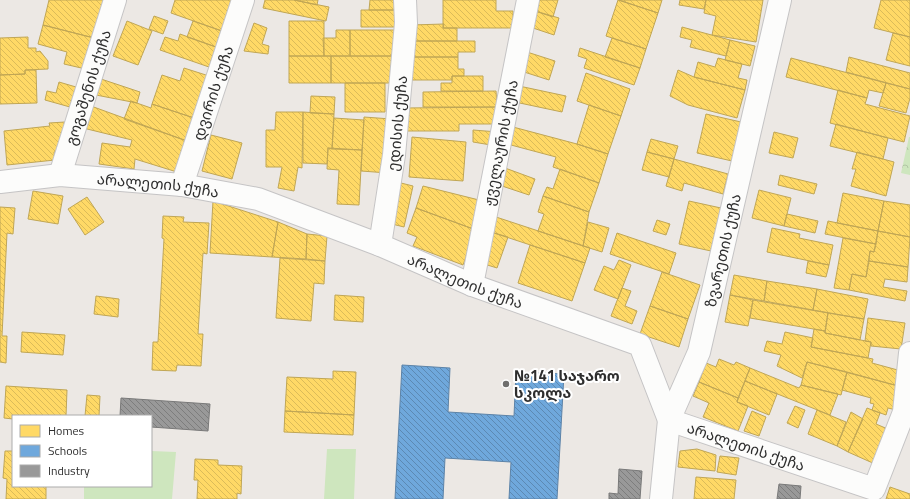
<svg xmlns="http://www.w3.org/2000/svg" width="910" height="499" viewBox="0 0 910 499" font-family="'Titillium Web','Noto Sans Georgian',sans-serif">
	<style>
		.grass { fill: #cee6be }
		.park { fill: url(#park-crowns) }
		.homes { fill: url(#homes-back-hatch); stroke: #c0a655 }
		.schools { fill: url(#schools-back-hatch); stroke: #5c83a8 }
		.industry { fill: url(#industry-back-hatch); stroke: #797979 }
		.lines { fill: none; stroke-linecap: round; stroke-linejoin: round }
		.street-casing { stroke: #c5c4c5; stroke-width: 24 }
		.street { stroke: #fcfcfb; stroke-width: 22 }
		.poi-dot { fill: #706f6e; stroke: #fff; stroke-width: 1.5 }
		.labels { text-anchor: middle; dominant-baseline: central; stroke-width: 4; stroke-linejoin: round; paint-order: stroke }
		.street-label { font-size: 15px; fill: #2e2e2e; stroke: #fff }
		.poi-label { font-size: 15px; font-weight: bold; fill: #2e2e2e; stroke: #fff; text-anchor: start }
	</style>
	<defs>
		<pattern id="park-crowns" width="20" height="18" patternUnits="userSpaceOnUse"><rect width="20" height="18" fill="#cee6be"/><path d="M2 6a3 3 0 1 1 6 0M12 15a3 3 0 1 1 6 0" fill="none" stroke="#b1c6a4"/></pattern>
		<pattern id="homes-back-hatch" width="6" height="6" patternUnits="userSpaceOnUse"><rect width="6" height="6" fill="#ffd966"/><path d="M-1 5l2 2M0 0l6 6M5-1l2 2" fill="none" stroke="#dbbb59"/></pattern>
		<pattern id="schools-back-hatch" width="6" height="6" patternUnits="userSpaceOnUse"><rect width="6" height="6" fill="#6fa8dc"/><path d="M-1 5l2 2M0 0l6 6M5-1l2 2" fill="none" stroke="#5c89b3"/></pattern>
		<pattern id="industry-back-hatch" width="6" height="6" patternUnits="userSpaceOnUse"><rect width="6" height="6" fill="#999"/><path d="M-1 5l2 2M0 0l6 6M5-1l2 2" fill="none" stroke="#7d7d7d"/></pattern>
	</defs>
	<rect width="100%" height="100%" fill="#ece8e4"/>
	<path class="grass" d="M327,449H356L354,499H324Z
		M151,451L176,452L172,499H84V486H151Z"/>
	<path class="park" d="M909,137H910V175L901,173Z"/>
	<path class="homes" d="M49,0H105L98,39L43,25Z
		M175,0H232L222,31L171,13Z
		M265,0H294L329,7L326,21L263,8Z
		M294,0H318L317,5Z
		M370,0H397V10H369Z
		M443,0H496V11H513V28H443Z
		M536,0H558L553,17L532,10Z
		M618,0L658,13L646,49L606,36Z
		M619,0H662L658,13Z
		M680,0H706L704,9L679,5Z
		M706,0H763L756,42L712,35L716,16L704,13Z
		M881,0H910V37L874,28Z
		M361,10H397V27H361Z
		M532,10L559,18L554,35L527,26Z
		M154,16L168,21L163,34L149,29Z
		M127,21L152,31L138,65L113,56Z
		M193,21L222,31L216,47L187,37Z
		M289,21H324V56H289Z
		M254,23L267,28L262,44L269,46L268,54L244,51Z
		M444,24L443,28H457V41H411V25Z
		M43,25L98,39L90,70L64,64L67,52L38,44Z
		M682,27L730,40L726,56L690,47L692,40L680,37Z
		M336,30H350V56H324L323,38H336Z
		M350,30H398V56H350Z
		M893,33L910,37V66L886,60Z
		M180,34L216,47L209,67L160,50L165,37L178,41Z
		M28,37V48H36V52L40,51L48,61V69L25,70V74L0,75V38Z
		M612,38L646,49L640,68L605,57Z
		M730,40L755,46L750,66L725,60Z
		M411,41H475V52H458V57H411Z
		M580,48L640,68L634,85L584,68L587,59L578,56Z
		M527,52L555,61L549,80L521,71Z
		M289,56H331V83H289Z
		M331,56H394V83H331Z
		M411,57H458V69H464V76H452V80H411Z
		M849,57L910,73V89L846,72Z
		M718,58L742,64L738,78L747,80L745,90L694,77L698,62L715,67Z
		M791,58L886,83L883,93L869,90L867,98L786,77Z
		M184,68L209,76L194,118L152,104L162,75L180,81Z
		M25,70H36L37,103L0,104V75L25,74Z
		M678,70L694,77L745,90L737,118L688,105L670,96Z
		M586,73L630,89L621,116L577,101Z
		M452,76H483V91H441V83H452Z
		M101,79L140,92L137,103L96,95Z
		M59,82L76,87L70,107L45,100L47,91L56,93Z
		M345,83H385V112H345Z
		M886,83L910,89V98L906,113L879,106Z
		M519,86L566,96L562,112L515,102Z
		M838,90L867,98L865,104L910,116L904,142L830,123Z
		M496,91L497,107H423V92Z
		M311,96L335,97L334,114L310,113Z
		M131,101L151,108L152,104L194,118L187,141L124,119Z
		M589,105L621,116L608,154L577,144Z
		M91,106L187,141L177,172L135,159L134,169L99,164L102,143L130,147L132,140L83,128Z
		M502,107V124H459V131H405L404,108Z
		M276,112H303L302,168L298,167L294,191L278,188L282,167H266V130H275Z
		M303,112L334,114L332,149L328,148L327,164L303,163Z
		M706,114L741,122L732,161L697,153Z
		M364,117L391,119L388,173L361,171Z
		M334,118L364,120L362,150L332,149Z
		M65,122L59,151L54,152L55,160L7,165L4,131L50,126L49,123Z
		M836,124L888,138L883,159L830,146Z
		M513,127L577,144L608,154L599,183L553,167L556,157L511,145Z
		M473,130L498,132L497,146L473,142Z
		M774,132L798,138L793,158L769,153Z
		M211,135L242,143L232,179L202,171Z
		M412,137L466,142L463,181L409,177Z
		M651,139L678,146L674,159L647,152Z
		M328,148L362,150L359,205L337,204L339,170L327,169Z
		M647,152L674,159L669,177L642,170Z
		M857,152L894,162L886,196L851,186L856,169H852Z
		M674,159L728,174L723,194L684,183L682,191L666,186Z
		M505,168L535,179L529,195L499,185Z
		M560,169L599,183L589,212L543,196L547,187L553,189Z
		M780,175L817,184L814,194L778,185Z
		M397,182L413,186L404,227L388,223Z
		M423,186L483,201L476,230L416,208Z
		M759,190L791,198L784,226L752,218Z
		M33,191L63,196L58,224L28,219Z
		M843,193L884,201L878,231L837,223Z
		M543,196L589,212L583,246L538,231L544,214L538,212Z
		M87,197L104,222L85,235L68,209Z
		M213,201L278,222L272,257L210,253Z
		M689,201L721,208L711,251L679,244Z
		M884,201L910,205V237L878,231Z
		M0,207L15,208L13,234L7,233L2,336H7L6,363L0,362Z
		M416,208L476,230L463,265L413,246L417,237L407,233Z
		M787,214L818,221L815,233L784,226Z
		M163,216L184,217L183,222L209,223L207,254L203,253L198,334H203L201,366L177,365L176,371L152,370L153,342H158L164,239L162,238Z
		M496,217L590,248L585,263L491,232Z
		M657,220L670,224L666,235L653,231Z
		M828,221L878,231L876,244L825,234Z
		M278,222L307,234L306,259L272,257Z
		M588,222L609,228L602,252L583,246Z
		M772,228L800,234L799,238L833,245L829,265L767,252Z
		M878,231L910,237L908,267L869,261L870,251L874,252Z
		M491,232L508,237L497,268L481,263Z
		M617,233L676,253L669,274L610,254Z
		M307,234L327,236L325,261L306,259Z
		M843,238L876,244L874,252L870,251L866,277L852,274L849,290L834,288Z
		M530,245L585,263L572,301L518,283Z
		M280,258L325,261L324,284L314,283L311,321L276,318Z
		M619,260L631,265L618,299L594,290L604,266L614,270Z
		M808,261L829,265L826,277L806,273Z
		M869,261L908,267L907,282L885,279L883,287L907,291L905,301L849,290L852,274L866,277Z
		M662,272L700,285L688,319L650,306Z
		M734,275L767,281L764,301L730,295Z
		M767,281L817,289L813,310L764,301Z
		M622,288L631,291L625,306L637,311L632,324L611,316Z
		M817,289L868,299L864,319L813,310Z
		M335,295L364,297L363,322L334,320Z
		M730,295L753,300L748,326L725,322Z
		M96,296L119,299L118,317L94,314Z
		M753,300L828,313L825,331L750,318Z
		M650,306L688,319L679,347L640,334Z
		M828,313L864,319L860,340L825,333Z
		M868,318L905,323L901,349L871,346V342L865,341Z
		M814,329L825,331V333L871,342L868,358L811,347Z
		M22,332L65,335L63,355L21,352Z
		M785,332L813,338L811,347L873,359L872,363L905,372L902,387L807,362L802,378L777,366L781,355L764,351L767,341L782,344Z
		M719,359L734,365L736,362L750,368L738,398L699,382L706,363L716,367Z
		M807,362L847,372L841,395L801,385Z
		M750,368L799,388L801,385L838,394L830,415L745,381Z
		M333,371L356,372L354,415L285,411L287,377L333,379Z
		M847,372L902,387L896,410L888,408L886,415L872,410L874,404L870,403L871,398L842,390Z
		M745,381L777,394L769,415L737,402Z
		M699,382L738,398L737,402L748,406L738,431L703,417L709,403L693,396Z
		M6,386L67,390L66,416H13V419L4,418Z
		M87,395L100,396L99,416H85Z
		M795,406L805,410L798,428L787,423Z
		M867,408L880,413L876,424L890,430L875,464L848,452Z
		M817,410L846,422L837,446L808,434Z
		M285,411L354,415L353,435L284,432Z
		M752,411L766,417L759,436L744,431Z
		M851,412L863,419L848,452L837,446Z
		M697,449L716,455L715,471L678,467L680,451Z
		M5,451H13V486H46V499H6L7,479L3,478Z
		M720,456L739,458L736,475L717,472Z
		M195,459L218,460V465L242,466L241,494L237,493V499H197L198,480H194Z
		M696,477L736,480L734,499H694Z
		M890,487L910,494V499H886Z"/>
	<path class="schools" d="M402,365L450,368L448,412L514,416L516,372L564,374L557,499H509L511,462L445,458L443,499H395Z"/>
	<path class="industry" d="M121,398L210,404L208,431L151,427V416H120Z
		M619,469L642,471L640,499H609V493L618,494Z
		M779,484L801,486L800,499H777Z"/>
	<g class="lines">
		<g class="street-casing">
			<g id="street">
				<path id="s1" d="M60,175L115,0"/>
				<path id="s2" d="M0,182L60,175L182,185L258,199L380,245L472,285L640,345L669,420L874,489L904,412L910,353"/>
				<path id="s3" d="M182,185L243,0"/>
				<path id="s4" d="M380,245L394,155L406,23L405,0"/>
				<path id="s5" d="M472,285L528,0"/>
				<path id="s6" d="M661,499L669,420L699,352L780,0"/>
			</g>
		</g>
		<use href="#street" class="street"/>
	</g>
	<circle class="poi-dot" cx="506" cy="384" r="4"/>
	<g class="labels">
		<g class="street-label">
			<text stroke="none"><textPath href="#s1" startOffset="92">გოგაშენის ქუჩა</textPath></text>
			<text stroke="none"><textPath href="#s3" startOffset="97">დვირის ქუჩა</textPath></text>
			<text stroke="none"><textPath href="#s4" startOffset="123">ედისის ქუჩა</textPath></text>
			<text stroke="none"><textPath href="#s5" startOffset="145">ჟველაურის ქუჩა</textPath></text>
			<text stroke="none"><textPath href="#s2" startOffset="159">არალეთის ქუჩა</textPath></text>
			<text stroke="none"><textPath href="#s6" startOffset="258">ზვარეთის ქუჩა</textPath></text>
			<text stroke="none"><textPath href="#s2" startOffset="483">არალეთის ქუჩა</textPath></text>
			<text stroke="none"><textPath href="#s2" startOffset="831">არალეთის ქუჩა</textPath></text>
		</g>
		<g class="poi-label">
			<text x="514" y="375">№141 საჯარო<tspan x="514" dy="17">სკოლა</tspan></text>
		</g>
	</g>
	<rect x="12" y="415" width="140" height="72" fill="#ffffff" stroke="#ababab"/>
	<rect x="20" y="425" width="20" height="12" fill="#ffd966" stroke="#ababab"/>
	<text x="48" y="435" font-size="12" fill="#2e2e2e">Homes</text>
	<rect x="20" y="445" width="20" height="12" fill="#6fa8dc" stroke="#ababab"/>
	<text x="48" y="455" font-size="12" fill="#2e2e2e">Schools</text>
	<rect x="20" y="465" width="20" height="12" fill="#999999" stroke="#ababab"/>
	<text x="48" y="475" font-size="12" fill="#2e2e2e">Industry</text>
</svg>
